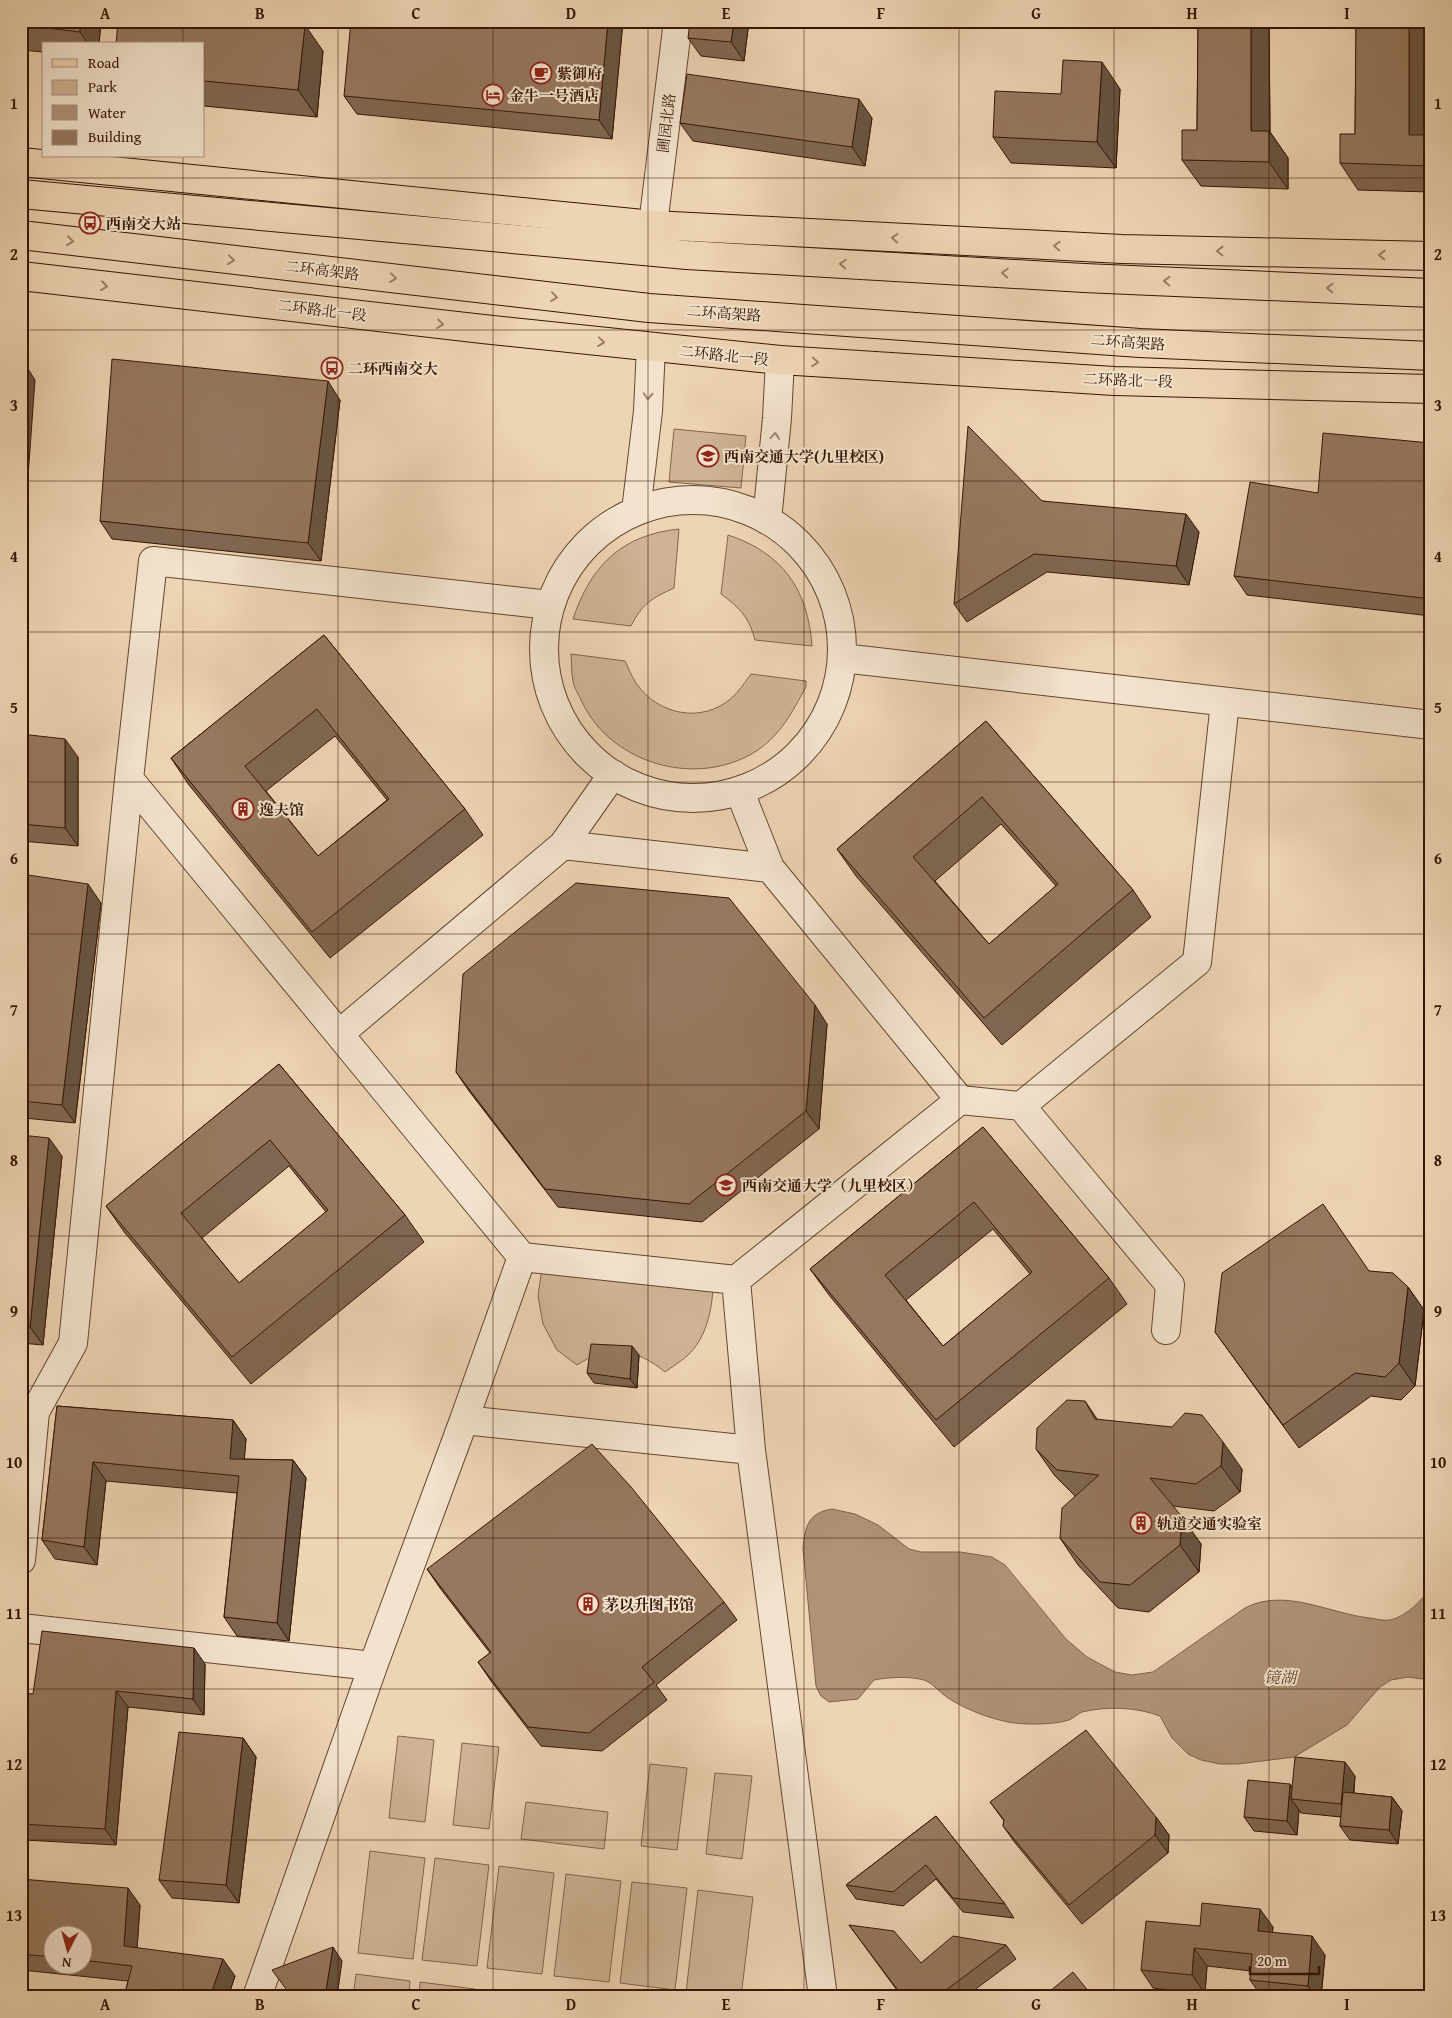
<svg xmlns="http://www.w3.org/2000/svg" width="1452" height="2018" viewBox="0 0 1452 2018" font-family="'Gentium Book Plus','Noto Serif SC',serif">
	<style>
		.green { fill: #ceb495; stroke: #82644d }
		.water { fill: #af9378; stroke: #7f614a }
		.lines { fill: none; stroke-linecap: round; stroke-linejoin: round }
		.minor-casing { stroke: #644530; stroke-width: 30 }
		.major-casing { stroke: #361505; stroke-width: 30 }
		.highway-casing { stroke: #361505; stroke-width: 30 }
		.minor { stroke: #f3e3ce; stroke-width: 28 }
		.major { stroke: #edd4b3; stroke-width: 28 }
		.highway { stroke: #edd4b3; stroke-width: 28 }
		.wall { fill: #806752; stroke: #361505; fill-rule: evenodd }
		.shaded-wall { fill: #685442; stroke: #361505 }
		.building { fill: #95785f; stroke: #361505; fill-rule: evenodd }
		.oneway { stroke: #9b7e65 }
		.oneway2 { stroke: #9e8674 }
		.grid { fill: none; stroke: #361505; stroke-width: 1; stroke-opacity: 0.55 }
		.labels { text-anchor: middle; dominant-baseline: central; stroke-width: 4; stroke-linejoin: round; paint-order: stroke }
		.poi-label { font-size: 15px; font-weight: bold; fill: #361505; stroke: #f3e3ce; text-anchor: start }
		.street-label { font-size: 15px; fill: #361505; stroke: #f3e3ce }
		.water-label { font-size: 16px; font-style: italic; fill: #664733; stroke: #f3e3ce }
		.neatline { fill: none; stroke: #361505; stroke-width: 2 }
		.grid-label { font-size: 16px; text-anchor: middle; font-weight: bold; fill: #361505 }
	</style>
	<rect width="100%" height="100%" fill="#edd4b3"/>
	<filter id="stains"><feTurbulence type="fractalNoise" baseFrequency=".004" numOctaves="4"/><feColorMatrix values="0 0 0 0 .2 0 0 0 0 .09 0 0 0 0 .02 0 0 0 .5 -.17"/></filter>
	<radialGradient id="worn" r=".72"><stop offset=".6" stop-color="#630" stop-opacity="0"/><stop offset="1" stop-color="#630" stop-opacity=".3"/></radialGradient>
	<path class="green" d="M674,429L746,436L741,488L669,482Z
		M679,529L674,588C652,598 642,604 631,626L573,619C591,565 622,535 679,529Z
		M728,535C783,553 808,590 812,646L755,640C749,617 740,608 721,594Z
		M571,654L625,661C628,666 630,673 633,678C651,711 694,724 725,703C736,696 743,685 751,674L806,681V687C792,712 782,733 758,750C699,789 612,765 582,702C579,695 574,688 573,681C571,673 572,663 571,654Z
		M542,1268L713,1287C712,1311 706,1339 687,1356C680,1362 672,1367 665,1372C636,1348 608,1344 577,1365L557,1350L543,1324L538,1296Z
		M398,1736L434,1740L425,1822L389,1818Z
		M462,1743L499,1747L489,1829L453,1825Z
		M650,1764L687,1768L677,1850L641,1846Z
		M715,1773L752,1776L742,1859L706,1854Z
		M526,1802L608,1812L604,1849L521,1839Z
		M370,1851L425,1858L413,1959L358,1953Z
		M435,1858L489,1865L477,1966L422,1960Z
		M499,1866L554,1873L542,1974L487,1968Z
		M566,1874L621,1881L609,1982L554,1976Z
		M632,1882L687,1888L675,1990L620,1983Z
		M698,1890L753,1897L741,1997L686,1992Z
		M356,1974L410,1981L409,1997H353Z
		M420,1982L475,1989L474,1997H419Z"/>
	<path class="water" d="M832,1509L855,1514L878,1525L909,1549L921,1552H960L992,1557L1005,1565L1066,1639L1087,1657L1115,1672L1132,1675L1153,1672L1245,1608C1285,1587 1330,1614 1370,1618C1376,1619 1384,1621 1390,1620C1407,1616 1422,1601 1431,1586V1686L1423,1679L1408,1677L1391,1680L1380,1687L1347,1725L1294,1757L1238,1764H1220L1201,1760L1188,1754L1172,1738L1160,1716C1136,1707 1107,1706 1082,1712C1077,1714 1074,1718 1069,1720C1054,1725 1023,1725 1008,1722C988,1718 965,1709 948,1698C940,1693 933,1683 924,1680C908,1676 890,1677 874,1680L858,1699L829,1702L821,1696L816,1686L803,1549C805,1526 808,1513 832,1509Z"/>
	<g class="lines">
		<g class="minor-casing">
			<path id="minor" d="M653,225L678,21
				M544 649a149 149 0 1 1 298 0a149 149 0 1 1-298 0Z
				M636,511L648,411L651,347
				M767,520L777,418L780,360
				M842,658L1431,725
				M129,779L339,1034
				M740,792L770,868L960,1100L736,1280L751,1450
				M563,845L770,868
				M960,1100L1021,1106L1170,1285L1166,1330
				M1021,1106L1197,962L1225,702
				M522,1257L736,1280
				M464,1420L522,1257L339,1034L563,845L613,774
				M21,1560L35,1412L73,1343L129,779L153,561L550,605
				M21,1628L373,1666
				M257,1997L373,1666L464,1420L751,1450L823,1997"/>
		</g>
		<g class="major-casing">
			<path id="major" d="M21,162L653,225L1122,249L1431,256
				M21,276L483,329L780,360L1114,381L1431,389"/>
		</g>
		<g class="highway-casing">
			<path id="highway" d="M21,194L687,255L1084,278L1431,293
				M21,235L649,308L1140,343L1431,356"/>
		</g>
		<use href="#minor" class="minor"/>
		<use href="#major" class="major"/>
		<use href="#highway" class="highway"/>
	</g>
	<path class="wall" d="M21,21H101L99,44H44V52L21,50Z
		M623,21L612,139L357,114L344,96Z
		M749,21L744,61L701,56L688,38Z
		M1004,21H1146V27Z
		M1196,21H1294L1269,22L1270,132L1288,158V189L1201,186L1182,160L1197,130L1198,24Z
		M1351,21H1431V26H1427L1428,137L1431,141V192L1358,190L1340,163L1355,134L1356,28Z
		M204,44L323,51L317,117L204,106Z
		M1120,89L1116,168L1011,163L993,137L1061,94Z
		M872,118L865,166L693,141L680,123Z
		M340,400L321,561L112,539L100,521Z
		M1431,443V616L1247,595L1234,576L1318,493Z
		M1042,501L1199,532L1189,585L1047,572L967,622L954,604Z
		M324,635L465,809L483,835L330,958L189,785L171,758ZM335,736L387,800L318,856L266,791Z
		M986,721L1133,890L1151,917L1002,1045L856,876L837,849ZM1001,824L1056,886L989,944L935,881Z
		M21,734L78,757V846L21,841Z
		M101,903L75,1123L24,1118L21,1114V963Z
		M827,1024L819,1129L702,1222L558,1207L469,1091L456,1072Z
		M279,1064L405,1215L424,1242L251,1384L125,1233L106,1206ZM289,1166L326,1212L239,1283L202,1238Z
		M983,1127L1109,1278L1127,1304L954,1447L829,1295L810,1269ZM993,1229L1030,1274L943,1346L906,1300Z
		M21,1135L62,1156L43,1345L21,1343Z
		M1369,1271L1408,1287L1424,1310L1415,1386L1401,1400L1371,1396L1299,1448L1215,1332Z
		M639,1355L637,1388L594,1383L587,1373Z
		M1085,1401L1097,1419L1242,1469L1240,1492L1214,1511L1173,1506L1201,1544L1199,1572L1149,1612L1118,1608L1078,1565L1060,1538L1075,1496L1055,1476L1036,1449Z
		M57,1406L233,1420L246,1439L244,1459L293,1460L306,1478L289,1641L237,1636L224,1617L237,1493L106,1481L97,1565L55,1559L42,1540Z
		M427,1569L724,1602L737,1620L656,1685L667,1700L602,1751L541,1746L491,1681L478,1662L490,1653L440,1588Z
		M205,1664L204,1715L128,1707L116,1845L24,1840L21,1835V1722L33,1694Z
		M243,1738L256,1757L239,1903L172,1898L159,1880Z
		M1355,1776L1354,1793L1392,1797L1402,1811L1398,1844L1350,1840L1340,1826L1341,1817L1301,1813L1299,1810L1297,1835L1254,1831L1244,1817L1290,1784L1292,1787Z
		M990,1802L1156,1817L1169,1835L1168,1853L1082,1924L1016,1844L1003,1826L1004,1821Z
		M936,1816L1005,1904L1014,1918L963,1912L936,1879L903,1906L856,1899L846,1885Z
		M21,1879L140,1905L137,1948L235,1976L228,1997H124L128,1981L21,1970ZM52,1936H82V1966H52Z
		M849,1925L921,1963L1006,1945L1016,1959L965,1997H902Z
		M1200,1926L1273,1927L1272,1932L1325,1955L1321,1997H1262L1250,1980L1251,1971L1207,1966L1205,1994L1153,1988L1141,1970Z"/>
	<path class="shaded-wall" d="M80,21H101L99,44H88L80,32Z
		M608,21H623L612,139L599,120Z
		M734,21H749L744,61L731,42Z
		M1141,21H1146V27Z
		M1251,21L1269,22L1270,132L1288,158V189L1269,162L1251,131Z
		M1409,21H1424L1427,26L1428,137L1431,141V172L1409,135Z
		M305,25L323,51L317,117L298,90Z
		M1102,62L1120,89L1116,168L1097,142Z
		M859,99L872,118L865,166L852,147Z
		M23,361L35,380L23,546L21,544V378Z
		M328,381L340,400L321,561L308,543Z
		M1186,514L1199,532L1189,585L1176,566Z
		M65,739L78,757V846L65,828Z
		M88,884L101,903L75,1123L62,1105Z
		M815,1005L827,1024L819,1129L806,1111Z
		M49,1138L62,1156L43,1345L30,1327Z
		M1408,1287L1424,1310L1415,1386L1399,1363Z
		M632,1346L639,1355L637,1388L630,1379Z
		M233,1420L246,1439L243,1477L230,1459Z
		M1223,1442L1242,1469L1240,1492L1221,1466Z
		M293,1460L306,1478L289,1641L277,1623Z
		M93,1462L106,1481L97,1565L84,1547Z
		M1182,1517L1201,1544L1199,1572L1180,1545Z
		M194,1648L205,1664L204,1715L193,1699Z
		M116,1691L128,1707L116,1845L105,1829Z
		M243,1738L256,1757L239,1903L226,1885Z
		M1345,1762L1355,1776L1351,1818L1341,1804Z
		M1290,1784L1300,1798L1291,1799L1299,1810L1297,1835L1287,1821Z
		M1392,1797L1402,1811L1398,1844L1389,1830Z
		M1156,1817L1169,1835L1168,1853L1155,1835Z
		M128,1888L140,1905L136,1964L124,1946Z
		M1260,1909L1273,1927L1271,1949L1258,1931Z
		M1312,1936L1325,1955L1321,1997H1315L1308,1986Z
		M333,1947L342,1961L337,1997H325Z
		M1194,1948L1207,1966L1205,1994L1192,1975Z
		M223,1959L235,1976L228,1997H210Z"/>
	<path class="building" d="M21,21H80V32L21,25Z
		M118,21H269L305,25L298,90L204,81V44H116Z
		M351,21H608L599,120L344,96Z
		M690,21H734L731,42L688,38Z
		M1198,21H1251V131H1269V162L1182,160V130H1197Z
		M1356,21H1409V135H1426L1427,166L1340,163V134H1355Z
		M1063,60L1102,62L1097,142L993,137L995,91L1061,94Z
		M687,74L859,99L852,147L680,123Z
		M112,359L328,381L308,543L100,521Z
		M21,361H23L21,378Z
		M968,426L1042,501L1186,514L1176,566L1034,554L954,604Z
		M1323,433L1431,443V599L1234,576L1250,482L1318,493Z
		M324,635L465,809L312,932L171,758ZM317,709L389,799L318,856L245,766Z
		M986,721L1133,890L984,1018L837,849ZM982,797L1058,884L989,944L913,857Z
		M21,734L65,739V828L21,824Z
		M28,875L88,884L62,1105L21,1101V963Z
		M576,883L729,898L815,1005L806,1111L689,1204L545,1189L456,1072L463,974Z
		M279,1064L405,1215L232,1357L106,1206ZM270,1140L328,1210L239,1283L181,1213Z
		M983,1127L1109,1278L936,1420L810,1269ZM974,1202L1032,1272L943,1346L885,1275Z
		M21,1135L49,1138L30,1327L21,1326Z
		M1323,1204L1369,1271L1393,1273L1408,1287L1399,1363L1385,1377L1355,1373L1283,1425L1215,1332L1222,1273Z
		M591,1344L632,1346L630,1379L587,1373Z
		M1067,1400L1085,1401L1095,1419L1172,1427L1185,1413L1202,1415L1223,1442L1221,1466L1196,1484L1150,1478L1182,1517L1180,1545L1130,1585L1100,1582L1060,1538L1062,1508L1099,1475L1057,1470L1036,1449L1037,1428Z
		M57,1406L233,1420L230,1459L293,1460L277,1623L224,1617L239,1476L93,1462L84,1547L42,1540Z
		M592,1444L631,1487L724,1602L642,1667L654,1682L589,1733L528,1727L478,1662L491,1652L427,1569Z
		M42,1631L194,1648L193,1699L116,1691L105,1829L21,1824V1722L24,1693L33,1694Z
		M1086,1730L1156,1817L1155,1835L1069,1905L1003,1826L1004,1820L990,1802Z
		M179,1732L243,1738L226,1885L159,1880Z
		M1295,1757L1345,1762L1341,1804L1291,1799Z
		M1248,1780L1290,1784L1287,1821L1244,1817Z
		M1343,1792L1392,1797L1389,1830L1340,1826Z
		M1431,1795V1826L1428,1825Z
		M936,1816L1005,1904L953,1898L926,1865L893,1892L846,1885Z
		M21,1879L128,1888L124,1946L223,1959L210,1997H124L132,1966L82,1960V1936H52V1957L21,1954Z
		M1202,1903L1260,1909L1258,1931L1312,1936L1308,1986L1250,1980L1252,1954L1194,1948L1192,1975L1141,1970L1146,1921L1200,1926Z
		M849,1925L894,1931L921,1963L953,1936L1006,1945L937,1997H903Z
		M333,1947L325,1997H292L272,1970Z
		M1073,1972L1093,1997H1043Z
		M21,1993L51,1997H21Z"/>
	<defs><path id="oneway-chevron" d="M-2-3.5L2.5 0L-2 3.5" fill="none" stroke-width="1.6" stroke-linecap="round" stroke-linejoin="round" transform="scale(1.25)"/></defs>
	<g class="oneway">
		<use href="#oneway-chevron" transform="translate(895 238) rotate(-177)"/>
		<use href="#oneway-chevron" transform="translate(70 241) rotate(7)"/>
		<use href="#oneway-chevron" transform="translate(1057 246) rotate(-177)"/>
		<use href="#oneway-chevron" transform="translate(1220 251) rotate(-179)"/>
		<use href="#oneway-chevron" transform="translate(1382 255) rotate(-179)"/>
		<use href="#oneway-chevron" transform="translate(231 260) rotate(7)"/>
		<use href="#oneway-chevron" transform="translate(843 264) rotate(-177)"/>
		<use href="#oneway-chevron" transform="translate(1005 273) rotate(-177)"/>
		<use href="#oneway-chevron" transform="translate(393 278) rotate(7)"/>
		<use href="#oneway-chevron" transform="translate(1167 281) rotate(-178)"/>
		<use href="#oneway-chevron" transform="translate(104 286) rotate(7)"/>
		<use href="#oneway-chevron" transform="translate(1330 288) rotate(-178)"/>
		<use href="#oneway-chevron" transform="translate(554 297) rotate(7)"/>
		<use href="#oneway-chevron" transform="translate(440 324) rotate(7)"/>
		<use href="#oneway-chevron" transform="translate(601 342) rotate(6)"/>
		<use href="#oneway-chevron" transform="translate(815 362) rotate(4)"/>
	</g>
	<g class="oneway2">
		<use href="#oneway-chevron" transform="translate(648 396) rotate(93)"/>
		<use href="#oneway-chevron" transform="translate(775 436) rotate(-85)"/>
	</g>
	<path class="grid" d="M183,21V44M338,21V1997M493,21V1997M648,21V1997M804,21V1997M959,21V1997M1114,21V1997M1269,21V1997M183,156V1997M21,178H1431M21,330H1431M21,481H1431M21,632H1431M21,782H1431M21,934H1431M21,1085H1431M21,1236H1431M21,1386H1431M21,1538H1431M21,1689H1431M21,1840H1431"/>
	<defs>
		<g id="cafe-ring" transform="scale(1.125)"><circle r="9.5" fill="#f3e3ce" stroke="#8f2418" stroke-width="1.5"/><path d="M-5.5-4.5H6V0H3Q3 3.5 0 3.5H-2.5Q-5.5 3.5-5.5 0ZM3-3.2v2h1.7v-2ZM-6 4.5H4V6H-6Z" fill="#8f2418"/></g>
		<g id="hotel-ring" transform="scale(1.125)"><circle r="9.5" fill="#f3e3ce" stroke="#8f2418" stroke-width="1.5"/><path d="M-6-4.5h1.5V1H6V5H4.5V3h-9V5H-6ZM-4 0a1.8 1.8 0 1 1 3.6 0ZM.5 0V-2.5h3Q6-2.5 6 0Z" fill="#8f2418"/></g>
		<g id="bus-ring" transform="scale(1.125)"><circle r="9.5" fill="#f3e3ce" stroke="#8f2418" stroke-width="1.5"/><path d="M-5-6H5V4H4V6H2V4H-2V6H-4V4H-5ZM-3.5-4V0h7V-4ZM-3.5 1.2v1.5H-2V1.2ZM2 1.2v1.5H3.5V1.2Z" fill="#8f2418"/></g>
		<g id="school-ring" transform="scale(1.125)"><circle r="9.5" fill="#f3e3ce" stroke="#8f2418" stroke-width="1.5"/><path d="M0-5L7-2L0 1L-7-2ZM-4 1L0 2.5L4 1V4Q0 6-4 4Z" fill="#8f2418"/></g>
		<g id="building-ring" transform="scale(1.125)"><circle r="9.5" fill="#f3e3ce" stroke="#8f2418" stroke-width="1.5"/><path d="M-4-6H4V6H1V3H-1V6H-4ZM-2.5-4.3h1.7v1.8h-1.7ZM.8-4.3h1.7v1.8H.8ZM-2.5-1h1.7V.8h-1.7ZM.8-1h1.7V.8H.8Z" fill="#8f2418"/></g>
		<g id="university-ring" transform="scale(1.125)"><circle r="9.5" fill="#f3e3ce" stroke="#8f2418" stroke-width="1.5"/><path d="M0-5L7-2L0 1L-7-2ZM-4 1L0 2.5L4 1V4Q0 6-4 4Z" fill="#8f2418"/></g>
	</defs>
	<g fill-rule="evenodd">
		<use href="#cafe-ring" x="541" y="73"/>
		<use href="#hotel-ring" x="493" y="95"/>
		<use href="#bus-ring" x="90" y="223"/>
		<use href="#bus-ring" x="332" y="368"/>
		<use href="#school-ring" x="708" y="456"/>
		<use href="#building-ring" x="243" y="809"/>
		<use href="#university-ring" x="726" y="1185"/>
		<use href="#building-ring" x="1141" y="1523"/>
		<use href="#building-ring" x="588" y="1604"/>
	</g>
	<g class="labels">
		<g class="poi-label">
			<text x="557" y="73">紫御府</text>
			<text x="509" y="95">金牛一号酒店</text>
			<text x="106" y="223">西南交大站</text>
			<text x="348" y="368">二环西南交大</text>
			<text x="724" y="456">西南交通大学(九里校区)</text>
			<text x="259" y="809">逸夫馆</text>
			<text x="742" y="1185">西南交通大学（九里校区）</text>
			<text x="1157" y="1523">轨道交通实验室</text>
			<text x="604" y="1604">茅以升图书馆</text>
		</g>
		<g class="street-label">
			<text transform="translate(666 123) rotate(-83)">圃园北路</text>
			<text transform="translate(322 270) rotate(7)">二环高架路</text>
			<text transform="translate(322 310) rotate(7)">二环路北一段</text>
			<text transform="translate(724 313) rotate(4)">二环高架路</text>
			<text transform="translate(1128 342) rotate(4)">二环高架路</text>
			<text transform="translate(724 355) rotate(6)">二环路北一段</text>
			<text transform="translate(1128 380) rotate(2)">二环路北一段</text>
		</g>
		<g class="water-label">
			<text x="1280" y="1677">镜湖</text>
		</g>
	</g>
	<rect width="1452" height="2018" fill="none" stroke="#edd4b3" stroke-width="55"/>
	<rect x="42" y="42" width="162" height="115" fill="#f3e3ce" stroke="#a7917e"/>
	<rect x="52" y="59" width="25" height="8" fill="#edd4b3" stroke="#a7917e"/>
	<text x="88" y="68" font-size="15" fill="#361505">Road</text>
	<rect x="52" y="80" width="25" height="15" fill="#ceb495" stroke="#a7917e"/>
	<text x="88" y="92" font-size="15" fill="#361505">Park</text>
	<rect x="52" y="105" width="25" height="15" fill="#af9378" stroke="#a7917e"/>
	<text x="88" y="118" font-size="15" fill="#361505">Water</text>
	<rect x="52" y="130" width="25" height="15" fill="#95785f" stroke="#a7917e"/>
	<text x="88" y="142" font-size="15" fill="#361505">Building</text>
	<g transform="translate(68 1950) rotate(186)"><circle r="24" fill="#f3e3ce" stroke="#a7917e"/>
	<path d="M0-4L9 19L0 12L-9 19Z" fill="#8f2418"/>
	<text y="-8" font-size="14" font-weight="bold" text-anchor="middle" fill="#361505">N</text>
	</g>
	<path d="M1250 1966v8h69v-8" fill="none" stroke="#361505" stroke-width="2.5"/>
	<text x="1257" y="1966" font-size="15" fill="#361505" stroke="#f3e3ce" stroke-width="4" paint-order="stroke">20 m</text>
	<rect x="28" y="28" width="1396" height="1962" class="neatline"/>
	<g class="grid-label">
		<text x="105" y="19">A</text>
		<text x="260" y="19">B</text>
		<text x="416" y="19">C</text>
		<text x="571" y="19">D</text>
		<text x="726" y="19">E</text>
		<text x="881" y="19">F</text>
		<text x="1036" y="19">G</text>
		<text x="1192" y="19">H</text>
		<text x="1347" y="19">I</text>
		<text x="14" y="109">1</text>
		<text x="1438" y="109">1</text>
		<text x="14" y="260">2</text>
		<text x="1438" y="260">2</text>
		<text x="14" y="411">3</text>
		<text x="1438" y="411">3</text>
		<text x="14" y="562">4</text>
		<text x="1438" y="562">4</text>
		<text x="14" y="713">5</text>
		<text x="1438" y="713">5</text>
		<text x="14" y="864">6</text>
		<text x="1438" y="864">6</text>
		<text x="14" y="1015">7</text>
		<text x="1438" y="1015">7</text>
		<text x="14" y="1166">8</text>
		<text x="1438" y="1166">8</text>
		<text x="14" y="1317">9</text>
		<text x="1438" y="1317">9</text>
		<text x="14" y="1468">10</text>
		<text x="1438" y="1468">10</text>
		<text x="14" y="1619">11</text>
		<text x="1438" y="1619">11</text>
		<text x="14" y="1770">12</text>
		<text x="1438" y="1770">12</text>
		<text x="14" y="1921">13</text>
		<text x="1438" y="1921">13</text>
		<text x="105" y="2010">A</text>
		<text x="260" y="2010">B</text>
		<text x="416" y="2010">C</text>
		<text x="571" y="2010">D</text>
		<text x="726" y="2010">E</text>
		<text x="881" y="2010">F</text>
		<text x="1036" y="2010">G</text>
		<text x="1192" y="2010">H</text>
		<text x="1347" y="2010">I</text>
	</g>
	<rect width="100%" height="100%" filter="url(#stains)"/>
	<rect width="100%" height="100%" fill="url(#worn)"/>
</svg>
